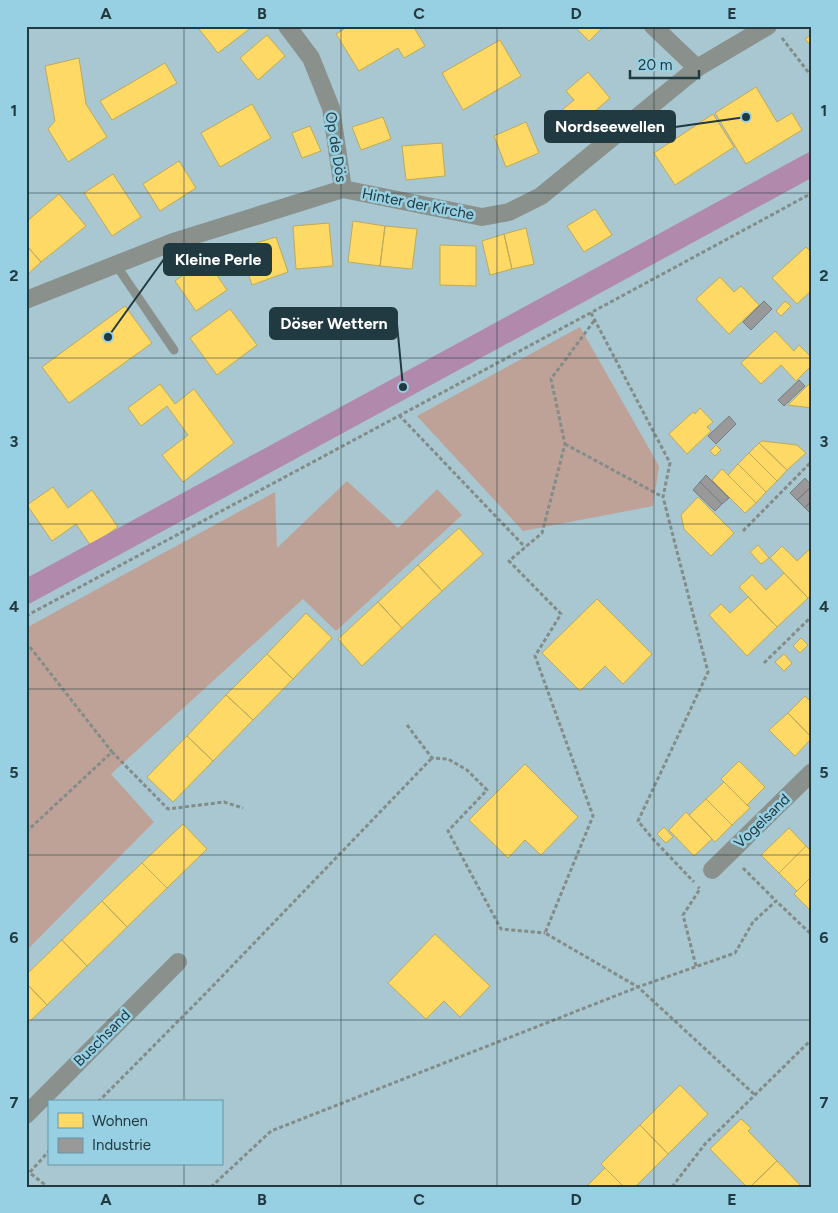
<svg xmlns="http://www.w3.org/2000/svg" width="838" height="1213" viewBox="0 0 838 1213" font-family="Figtree,sans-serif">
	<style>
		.green { fill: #bfa297 }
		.homes { fill: #ffd966; stroke: #bca95b }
		.industry { fill: #999; stroke: #757c7e }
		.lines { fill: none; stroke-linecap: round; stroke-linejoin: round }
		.canal { stroke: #b089ad; stroke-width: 24 }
		.path { stroke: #838c89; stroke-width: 3; stroke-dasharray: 4 2.5; stroke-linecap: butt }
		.service { stroke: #8a918c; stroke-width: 9 }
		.minor { stroke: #8a918c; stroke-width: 18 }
		.grid { fill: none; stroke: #213940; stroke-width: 1; stroke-opacity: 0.55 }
		.labels { text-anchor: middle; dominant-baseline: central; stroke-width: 5; stroke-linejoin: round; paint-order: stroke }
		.street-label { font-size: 15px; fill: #213940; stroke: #97d0e2 }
		.leader { fill: none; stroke: #213940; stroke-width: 2 }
		.callout-dot { fill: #213940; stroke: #97d0e2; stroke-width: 2 }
		.callout { fill: #213940; stroke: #213940; stroke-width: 2 }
		.callout-label { font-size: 16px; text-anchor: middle; font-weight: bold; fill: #fff }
		.neatline { fill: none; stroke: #213940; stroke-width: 2 }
		.grid-label { font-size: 16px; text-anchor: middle; font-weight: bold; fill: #213940 }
	</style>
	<rect width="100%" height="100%" fill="#a8c7d1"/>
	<path class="green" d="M580,327L659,466L653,506L523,531L417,416Z
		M347,481L398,528L437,489L462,515L336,631L303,599L111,774L154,822L26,951V628L275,492L277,548Z"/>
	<path class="homes" d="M201,26H251L252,27L218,53L199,29Z
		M349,26H375L376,28L380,26H413L425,46L404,58L398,48L359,71L336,34Z
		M574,26H604L589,41Z
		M812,34V47L805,39Z
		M267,35L285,56L258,80L240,58Z
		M500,40L521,76L463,110L442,73Z
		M79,58L86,104L107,137L68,162L48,129L55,121L45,66Z
		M165,63L177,83L112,120L100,101Z
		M588,72L610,98L570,133L555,116L574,100L566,91Z
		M756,87L777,122L792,113L802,130L746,164L715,113Z
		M252,104L271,138L220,167L201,133Z
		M713,114L734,147L675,185L654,153Z
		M383,117L391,139L361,150L352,127Z
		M526,122L539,153L506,167L494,136Z
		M310,126L321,151L302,158L292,133Z
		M442,143L445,176L406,180L402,146Z
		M179,161L196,188L160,211L143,184Z
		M113,174L141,217L112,236L84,193Z
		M59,194L86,226L41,262L26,245V222Z
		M595,209L612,235L584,252L567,226Z
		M353,221L385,226L380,266L348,262Z
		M329,223L333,266L296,269L293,226Z
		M385,226L417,229L412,269L380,266Z
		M526,228L534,264L512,269L504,234Z
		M504,234L512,269L490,275L482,241Z
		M276,237L288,272L252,285L240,248Z
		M26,245L41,262L26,276Z
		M440,245L476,246V286L440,285Z
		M806,247L812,253V290L797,304L772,278Z
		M206,259L227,290L196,311L175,281Z
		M720,277L734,292L741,286L759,305L729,334L696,299Z
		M785,301L791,306L781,316L776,311Z
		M125,306L152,343L69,403L42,367Z
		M230,309L257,345L217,375L190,338Z
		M775,331L794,351L799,345L812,358V365L796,381L781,365L761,384L741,363Z
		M812,381V408L788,405Z
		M160,384L175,404L194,389L234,443L183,482L162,455L188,435L167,406L141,426L128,408Z
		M700,408L713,422L707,427L711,431L687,454L669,434L693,412L695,414Z
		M762,441L797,445L806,453L787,470L759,443Z
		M759,443L787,470L777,481L749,453Z
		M716,445L721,450L715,456L710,451Z
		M749,453L777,481L766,492L738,464Z
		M738,464L766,492L756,503L728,475Z
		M722,469L756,503L745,513L712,480Z
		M53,487L68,508L92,490L118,527L91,546L76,524L52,541L27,505Z
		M698,497L734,533L711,556L684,529L681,515Z
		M459,528L483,554L442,591L418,565Z
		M758,545L769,558L761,564L750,552Z
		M782,546L797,561L812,547V594L808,598L770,558Z
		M418,565L442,591L402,628L378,602Z
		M784,573L808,598L777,627L739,587L752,575L766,590Z
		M748,597L777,627L747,656L709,615L721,604L730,613Z
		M597,599L652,654L623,684L605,666L580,691L542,653Z
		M378,602L402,628L362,666L338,639Z
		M306,613L332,638L293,679L267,654Z
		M801,638L808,645L800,653L793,646Z
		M267,654L293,679L253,720L226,695Z
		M784,654L792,663L784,671L775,662Z
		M226,695L253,720L213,761L187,736Z
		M805,696L812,703V738L788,713Z
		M788,713L812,738L795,756L769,730Z
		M187,736L213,761L173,802L147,777Z
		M739,761L765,787L747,805L721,779Z
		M525,764L578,817L541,855L525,840L508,858L469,820Z
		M724,782L750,808L732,825L706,799Z
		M706,799L732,825L715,842L689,815Z
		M686,812L712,839L694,856L669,830Z
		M183,824L207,849L167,888L142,863Z
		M664,827L673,837L666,843L657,834Z
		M789,828L806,846L779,873L761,855Z
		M806,846L812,852V876L797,891L779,873Z
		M142,863L167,888L127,927L102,901Z
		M812,876V910L811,911L794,894Z
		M102,901L127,927L87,966L62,940Z
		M435,934L490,986L460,1017L444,1001L426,1019L388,983Z
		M62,940L87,966L47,1005L26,983V975Z
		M26,983L47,1005L26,1025Z
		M680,1085L708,1114L668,1154L640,1125Z
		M741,1119L751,1128L748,1131L777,1161L750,1187H747L710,1149Z
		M640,1125L668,1154L635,1187H624L601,1164Z
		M777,1161L802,1187H750Z
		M605,1168L624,1187H586Z"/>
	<path class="industry" d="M764,301L772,309L751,330L743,322Z
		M799,380L805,386L784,406L778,400Z
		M729,416L736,424L716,444L708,436Z
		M706,475L729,498L722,504L700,482Z
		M805,478L812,486L797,500L790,493Z
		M700,482L722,504L715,511L693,490Z
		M812,486V500L805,508L797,500Z
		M812,500V515L805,508Z"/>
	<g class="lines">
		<path class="canal" d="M26,592L812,164"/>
		<path class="path" d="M782,38L812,77
			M591,313L670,463L663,497L708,672L638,821L652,838L694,882
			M594,321L551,379L565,444L542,533L509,561L561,614L535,656L593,816L545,933L638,987L755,1095
			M399,415L525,547
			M565,444L663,497
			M743,531L812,461
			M26,616C288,475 551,335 812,193
			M26,642L112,752
			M764,663L812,616
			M407,725L432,758L448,759L467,770L487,790L448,831L501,929L545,933
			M26,832L112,752L168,809L224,802L243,808
			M743,868L776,901
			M696,966L683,915L700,889L698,887
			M98,1102L208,991L432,758
			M26,1170L48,1187
			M30,1172L49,1151
			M211,1187L271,1131L638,987L735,953L753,922L776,901L812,935
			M672,1187L705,1144L812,1039"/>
		<path class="service" d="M116,265L174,350"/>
		<path class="minor" d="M287,26L311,58L331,108L343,189
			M653,26L697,68
			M26,300L173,242L343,189L482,217L509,212L541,196L697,68L768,26
			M712,870L812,772
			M26,1115L178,962"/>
	</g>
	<path class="grid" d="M184,26V1102M341,26V1187M497,26V1187M654,26V1187M26,193H812M26,358H812M26,524H812M26,689H812M26,855H812M26,1020H812M184,1164V1187"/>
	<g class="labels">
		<g class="street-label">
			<text transform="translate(336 147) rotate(81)">Op de Dös</text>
			<text transform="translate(418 204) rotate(11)">Hinter der Kirche</text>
			<text transform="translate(762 821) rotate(-44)">Vogelsand</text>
			<text transform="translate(102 1038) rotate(-45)">Buschsand</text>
		</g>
	</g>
	<path class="leader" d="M746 117L675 127M108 337L164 259M403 387L397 324"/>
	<g class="callout-dot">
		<circle cx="746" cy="117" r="5"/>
		<circle cx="108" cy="337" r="5"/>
		<circle cx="403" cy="387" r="5"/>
	</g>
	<g class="callout">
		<rect x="545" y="111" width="130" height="31" rx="5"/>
		<rect x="164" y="244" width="107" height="31" rx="5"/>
		<rect x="270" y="308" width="127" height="31" rx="5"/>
	</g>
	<g class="callout-label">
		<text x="610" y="132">Nordseewellen</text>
		<text x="218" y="265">Kleine Perle</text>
		<text x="334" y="329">Döser Wettern</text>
	</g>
	<rect width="838" height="1213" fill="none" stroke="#97d0e2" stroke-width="55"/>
	<rect x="48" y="1100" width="175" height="65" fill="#97d0e2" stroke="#6894a1"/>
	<rect x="58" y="1113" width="25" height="15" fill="#ffd966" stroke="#6894a1"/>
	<text x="92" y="1126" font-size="15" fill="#213940">Wohnen</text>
	<rect x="58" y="1138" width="25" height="15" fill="#999999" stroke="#6894a1"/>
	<text x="92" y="1150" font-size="15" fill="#213940">Industrie</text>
	<path d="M630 70v8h69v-8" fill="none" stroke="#213940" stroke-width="2.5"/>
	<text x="638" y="70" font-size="15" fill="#213940" stroke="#97d0e2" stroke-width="4" paint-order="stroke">20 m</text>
	<rect x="28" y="28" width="782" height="1158" class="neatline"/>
	<g class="grid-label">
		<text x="106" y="19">A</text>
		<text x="262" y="19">B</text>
		<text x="419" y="19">C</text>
		<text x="576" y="19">D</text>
		<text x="732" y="19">E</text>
		<text x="14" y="116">1</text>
		<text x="824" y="116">1</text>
		<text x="14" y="281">2</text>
		<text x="824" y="281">2</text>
		<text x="14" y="447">3</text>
		<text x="824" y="447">3</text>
		<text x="14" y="612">4</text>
		<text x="824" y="612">4</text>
		<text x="14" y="778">5</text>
		<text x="824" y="778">5</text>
		<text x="14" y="943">6</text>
		<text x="824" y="943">6</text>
		<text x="14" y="1108">7</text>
		<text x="824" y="1108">7</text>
		<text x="106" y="1205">A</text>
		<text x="262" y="1205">B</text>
		<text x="419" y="1205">C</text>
		<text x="576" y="1205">D</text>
		<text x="732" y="1205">E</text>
	</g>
</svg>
